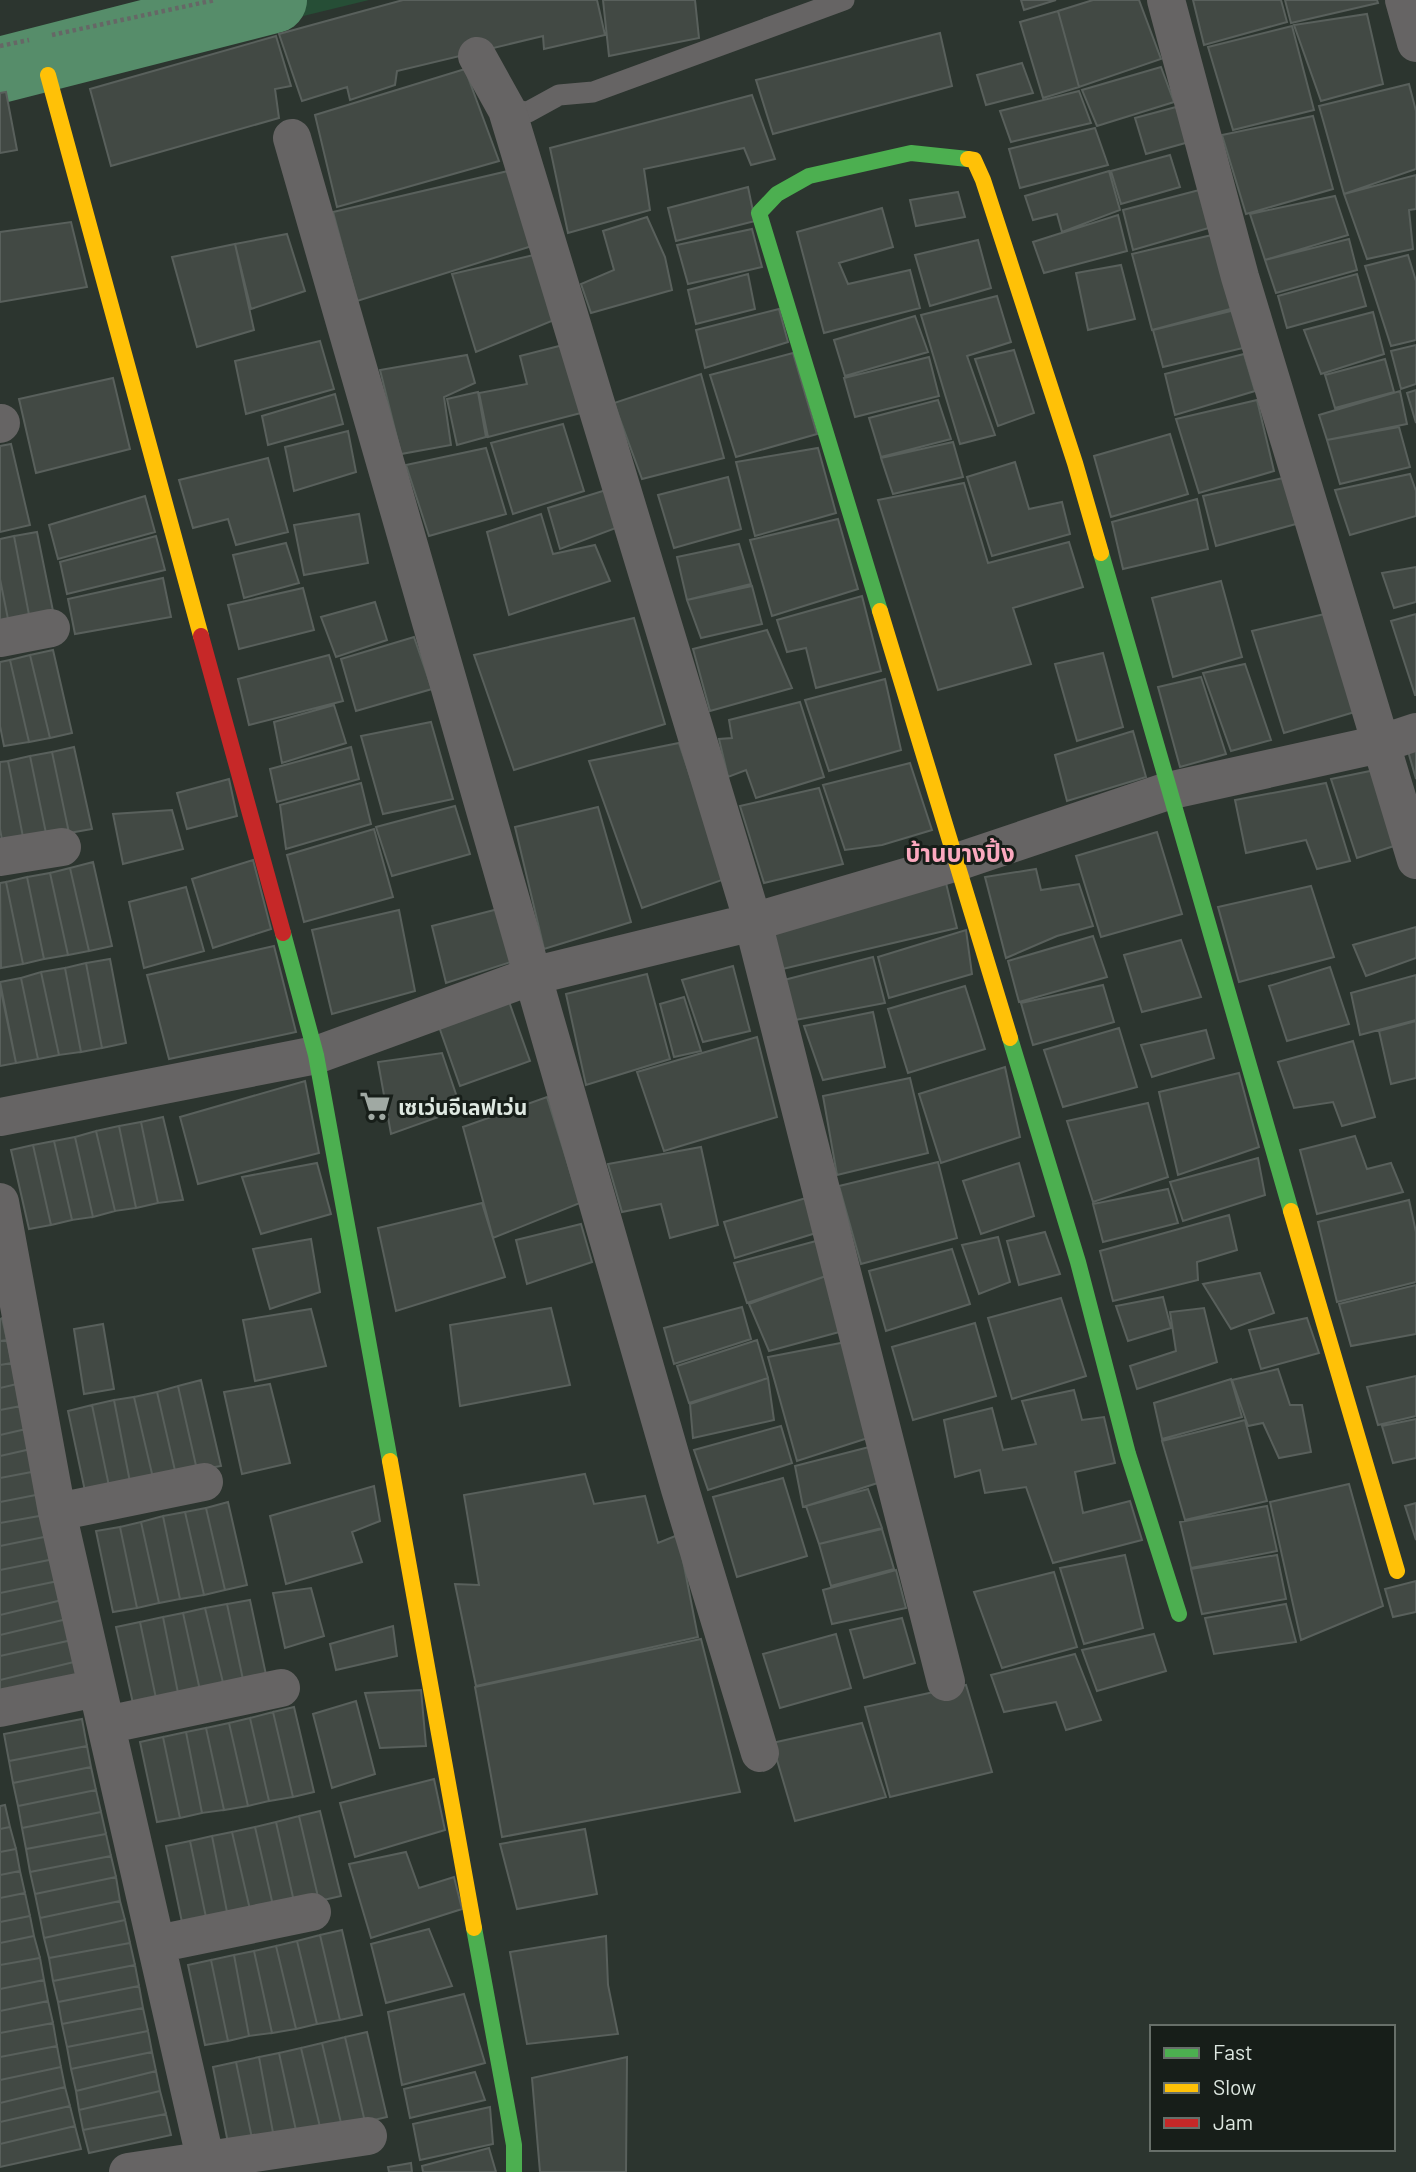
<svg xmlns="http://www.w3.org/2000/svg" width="1416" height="2172" viewBox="0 0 1416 2172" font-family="Barlow,'Noto Sans Thai',sans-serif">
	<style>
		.green { fill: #264e36 }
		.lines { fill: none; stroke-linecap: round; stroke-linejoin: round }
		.river { stroke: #568d6a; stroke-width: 66 }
		.building { fill: #424944; stroke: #59605c; stroke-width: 2 }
		.path { stroke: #666766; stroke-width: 4.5; stroke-dasharray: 3.5 3.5; stroke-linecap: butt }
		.lane { stroke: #666464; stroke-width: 21 }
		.street { stroke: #666464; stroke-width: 38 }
		.fast { stroke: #4caf50; stroke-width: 16 }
		.slow { stroke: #ffc107; stroke-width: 16 }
		.jam { stroke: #c62828; stroke-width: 16 }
		.labels { text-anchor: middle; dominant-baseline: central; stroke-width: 6; stroke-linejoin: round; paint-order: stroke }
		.poi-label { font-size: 21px; font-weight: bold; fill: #dee8e1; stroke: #171e19; text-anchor: start }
		.quarter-label { font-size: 24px; font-weight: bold; fill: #fba9bf; stroke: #171e19 }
	</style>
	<rect width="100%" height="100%" fill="#2c352f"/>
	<path class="green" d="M215,0H369L110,63L48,75L0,78V49Z"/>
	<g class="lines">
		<path class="river" d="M0,70L274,0"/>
	</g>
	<path class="building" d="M403,0H597L605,35L544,49L543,36L397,71L395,85L350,100L347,87L302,101L279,34Z
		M603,0H695L699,38L609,56Z
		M1021,0H1056L1024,10Z
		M1093,0H1139L1161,59L1079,87L1058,11Z
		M1193,0H1281L1287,22L1204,45Z
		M1285,0H1377L1378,3L1291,23Z
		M1058,11L1079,87L1043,98L1020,22Z
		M1367,14L1383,84L1321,101L1294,25Z
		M1292,26L1314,110L1233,130L1208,47Z
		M940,33L952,86L773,134L756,80Z
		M276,36L291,86L275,89L279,118L111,166L90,89Z
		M1022,63L1033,93L986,105L977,75Z
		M1161,67L1174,102L1097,126L1082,90Z
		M465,69L499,161L337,207L315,115Z
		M1409,84L1416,111V169L1344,194L1319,106Z
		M1079,91L1091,123L1011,142L1000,111Z
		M6,92L17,150L0,153V93Z
		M752,95L775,159L751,165L744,148L644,169L650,210L568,233L550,148Z
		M1176,107L1189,142L1146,154L1135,118Z
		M1313,116L1333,189L1246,214L1222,135Z
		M1095,128L1108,165L1020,188L1009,149Z
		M1170,155L1180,187L1121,204L1111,171Z
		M508,171L535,245L357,301L333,212Z
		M1109,171L1120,210L1062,232L1057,214L1033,220L1025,196Z
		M1416,175V209L1409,210L1413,249L1367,259L1344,194Z
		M748,187L755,221L676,241L668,208Z
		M1203,189L1212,227L1133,250L1123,210Z
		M958,192L965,217L916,226L910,200Z
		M1335,196L1348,235L1265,260L1250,214Z
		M882,208L893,247L839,263L848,284L910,270L920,308L824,333L797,232Z
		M1118,215L1127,251L1044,273L1033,242Z
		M647,217L665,257L672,290L591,313L581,284L614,270L603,231Z
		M71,222L87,287L0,302V232Z
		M752,229L762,267L688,284L677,245Z
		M287,234L305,291L251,309L235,244Z
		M1216,234L1234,308L1152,330L1132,254Z
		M1349,239L1357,270L1276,293L1265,260Z
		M978,240L991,288L930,306L915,255Z
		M235,244L254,330L197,347L172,257Z
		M538,254L559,318L476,352L452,274Z
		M1408,255L1416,281V340L1391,346L1365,266Z
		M1121,265L1135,319L1088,330L1076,273Z
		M748,274L755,309L696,324L688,290Z
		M1357,274L1366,306L1287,328L1278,296Z
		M997,296L1011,342L967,356L995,435L960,444L921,315Z
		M779,309L788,342L705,368L696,330Z
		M1235,310L1243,348L1163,367L1153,330Z
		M1373,312L1384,354L1321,374L1304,330Z
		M915,316L928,352L845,376L834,340Z
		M320,341L334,389L246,414L235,361Z
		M563,345L581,413L488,437L479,393L527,384L520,356Z
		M1416,345V384L1401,389L1391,351Z
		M1014,350L1034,413L998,426L975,359Z
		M793,353L817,434L736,457L710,375Z
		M1244,354L1255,391L1175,415L1165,374Z
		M467,355L475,383L444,397L451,445L401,454L380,370Z
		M929,357L939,396L855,417L844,378Z
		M1385,359L1394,392L1335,408L1325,375Z
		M701,374L724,458L642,479L614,403Z
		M113,378L130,449L36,473L19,399Z
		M1416,390V423L1407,393Z
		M1400,391L1407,424L1327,440L1319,415Z
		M478,392L486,437L457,445L447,399Z
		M335,394L343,424L268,445L262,416Z
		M938,400L951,439L881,457L869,418Z
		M1257,400L1274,471L1199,493L1176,419Z
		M563,424L584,491L513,514L491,443Z
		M1399,427L1410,467L1340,484L1327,440Z
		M348,431L356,472L294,491L285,447Z
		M1170,434L1188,494L1111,517L1094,456Z
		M953,442L963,477L893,494L881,458Z
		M11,444L30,525L0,532V446Z
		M486,448L506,514L429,536L406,465Z
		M818,448L836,513L755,536L736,462Z
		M268,458L288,532L236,545L228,519L193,528L179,480Z
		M1015,462L1029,509L1062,502L1070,534L992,556L967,477Z
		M1410,474L1416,491V516L1350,535L1335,490Z
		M728,477L741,529L674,548L658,495Z
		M1283,478L1296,524L1216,546L1203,496Z
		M964,483L988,563L1069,542L1083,587L1013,608L1031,664L938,690L878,500Z
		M606,490L616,528L560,549L548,508Z
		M145,496L155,532L58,559L49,525Z
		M1197,499L1208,549L1123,569L1112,522Z
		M359,514L368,563L304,575L294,525Z
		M541,514L553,554L595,545L610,581L509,615L487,532Z
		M838,519L858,589L772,616L750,540Z
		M37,532L54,616L30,620L14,536Z
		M14,536L30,620L9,624L0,579V539Z
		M156,536L165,570L67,594L60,562Z
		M286,543L299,583L244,598L233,555Z
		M739,544L751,584L687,600L677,557Z
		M1416,567V602L1394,608L1382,573Z
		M163,578L171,617L75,634L68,599Z
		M0,579L9,624L0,626Z
		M1221,581L1242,657L1173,677L1152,598Z
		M752,586L762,624L701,638L687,600Z
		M303,588L314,630L239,649L228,605Z
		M862,596L881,671L816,688L806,648L787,652L777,620Z
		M375,602L387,640L336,657L321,617Z
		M1329,613L1358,711L1284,733L1252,631Z
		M1416,614V695H1415L1391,621Z
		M634,618L665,724L514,770L474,655Z
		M767,630L792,688L710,711L693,649Z
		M414,637L432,689L356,711L341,659Z
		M53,650L72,733L50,738L30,655Z
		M1103,653L1123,727L1077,741L1055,664Z
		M30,655L50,738L29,742L10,660Z
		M329,655L343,701L249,725L238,679Z
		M10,660L29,742L4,746L0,726V662Z
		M1245,664L1271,740L1231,751L1203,673Z
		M1201,677L1226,754L1180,767L1158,687Z
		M885,679L901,750L829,771L805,700Z
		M800,702L824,777L756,798L746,770L728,777L719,739L732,738L729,720Z
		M334,705L346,743L282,763L274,722Z
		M431,722L453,799L383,814L361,736Z
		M1133,731L1146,777L1067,801L1055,755Z
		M679,743L725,879L642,908L589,761Z
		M74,747L92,829L69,833L52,752Z
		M351,747L359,779L277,802L270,769Z
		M1416,749V779L1408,751Z
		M52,752L69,833L47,838L30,756Z
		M30,756L47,838L24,842L8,761Z
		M8,761L24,842L3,846L0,829V762Z
		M910,763L932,830L882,845L845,850L823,785Z
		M1375,770L1397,845L1357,858L1331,779Z
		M229,779L237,816L187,829L177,793Z
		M361,783L371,824L286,849L280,805Z
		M1326,783L1350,861L1317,869L1306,840L1246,853L1235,800Z
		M819,788L843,864L764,883L740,806Z
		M455,806L470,854L392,876L376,827Z
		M598,807L631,922L544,949L515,827Z
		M172,810L183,849L123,864L113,814Z
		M374,829L393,897L304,922L287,855Z
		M1157,832L1182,914L1101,937L1076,856Z
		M253,860L271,929L213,948L192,879Z
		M93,862L112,946L89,951L70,868Z
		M70,868L89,951L68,955L50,873Z
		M1036,869L1041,890L1079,884L1093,926L1057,936L1006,958L985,877Z
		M50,873L68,955L44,959L27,877Z
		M27,877L44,959L23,964L6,882Z
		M6,882L23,964L1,968L0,883Z
		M946,883L957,928L778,970L765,933Z
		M1311,886L1334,957L1239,982L1218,907Z
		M186,887L204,951L144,968L129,902Z
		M502,908L517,960L446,983L432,926Z
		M399,910L415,991L332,1014L312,930Z
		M1416,927V958L1366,976L1353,945Z
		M966,930L972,974L889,998L878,957Z
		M1093,936L1107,977L1019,1002L1008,961Z
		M1181,940L1201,997L1142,1012L1124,955Z
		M274,946L296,1032L169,1059L147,975Z
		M873,957L885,1003L795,1020L784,980Z
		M110,959L126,1043L102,1048L86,963Z
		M86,963L102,1048L81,1052L65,968Z
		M733,966L750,1031L703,1042L682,980Z
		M1330,967L1349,1024L1287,1041L1269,986Z
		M65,968L81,1052L59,1055L41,972Z
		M41,972L59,1055L38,1059L21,978Z
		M647,974L670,1059L586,1085L566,994Z
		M1416,975V1020L1360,1035L1351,993Z
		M21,978L38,1059L16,1063L0,982Z
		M1103,985L1114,1022L1033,1045L1021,1003Z
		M0,986L16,1063L0,1066Z
		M965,986L985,1049L908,1073L888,1009Z
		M507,996L530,1061L460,1086L437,1021Z
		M684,997L701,1051L674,1057L660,1004Z
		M873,1012L885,1067L823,1080L804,1026Z
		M1416,1021V1078L1391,1084L1379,1031Z
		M1119,1028L1137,1087L1063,1107L1044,1050Z
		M1206,1030L1214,1058L1152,1077L1141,1045Z
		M757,1037L777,1117L664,1151L637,1072Z
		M1353,1041L1375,1117L1342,1126L1333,1102L1294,1108L1278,1062Z
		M442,1053L461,1109L391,1134L378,1062Z
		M1005,1067L1020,1137L941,1163L919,1094Z
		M1239,1073L1259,1147L1178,1175L1159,1092Z
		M910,1078L928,1153L837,1175L823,1096Z
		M305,1081L319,1153L198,1184L180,1117Z
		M547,1097L580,1203L493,1238L463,1127Z
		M1148,1103L1168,1177L1093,1202L1067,1121Z
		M163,1117L183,1200L158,1203L141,1122Z
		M141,1122L158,1203L136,1208L119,1126Z
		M119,1126L136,1208L115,1211L96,1131Z
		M96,1131L115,1211L93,1217L75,1137Z
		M1355,1136L1367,1169L1391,1163L1403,1192L1317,1214L1300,1150Z
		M75,1137L93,1217L72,1220L54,1141Z
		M54,1141L72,1220L51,1225L33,1145Z
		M33,1145L51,1225L29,1229L11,1150Z
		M701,1147L718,1225L670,1238L661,1204L622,1212L608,1164Z
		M1258,1158L1265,1195L1183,1221L1170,1182Z
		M938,1162L957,1238L861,1264L839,1186Z
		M317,1163L331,1214L261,1234L242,1177Z
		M1019,1163L1034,1216L981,1234L963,1181Z
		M1168,1189L1178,1223L1103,1242L1093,1204Z
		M806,1198L816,1233L735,1258L724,1222Z
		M1409,1200L1416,1232V1282L1337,1302L1318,1222Z
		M482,1203L505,1277L396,1311L378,1228Z
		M1229,1215L1237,1250L1197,1262L1198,1280L1113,1301L1100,1251Z
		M581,1224L592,1262L527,1284L516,1240Z
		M1045,1232L1060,1274L1019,1285L1007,1241Z
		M998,1237L1010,1282L979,1294L962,1245Z
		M311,1239L320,1292L270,1309L253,1249Z
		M816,1241L826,1276L747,1303L734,1263Z
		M952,1249L970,1304L886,1331L869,1271Z
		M1260,1273L1274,1313L1231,1329L1203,1284Z
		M826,1276L843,1331L769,1351L749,1304Z
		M1416,1285V1334L1351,1346L1339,1304Z
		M1163,1297L1171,1328L1128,1341L1116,1306Z
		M1061,1298L1086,1376L1012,1399L988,1318Z
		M742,1307L751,1339L674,1364L664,1328Z
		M551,1308L570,1385L460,1406L450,1325Z
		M1204,1308L1217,1362L1137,1389L1130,1366L1176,1351L1170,1312Z
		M311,1309L326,1366L255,1381L243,1320Z
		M2,1318L7,1340L0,1341V1319Z
		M1307,1318L1319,1353L1261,1369L1249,1330Z
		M975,1323L996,1396L913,1420L892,1347Z
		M103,1324L114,1389L84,1394L74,1329Z
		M7,1340L12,1363L0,1365V1341Z
		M757,1340L768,1378L689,1403L677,1366Z
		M851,1341L874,1436L797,1461L768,1357Z
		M12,1363L17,1384L0,1388V1365Z
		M1278,1369L1290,1405H1302L1311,1452L1279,1458L1263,1423L1248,1426L1232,1380Z
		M1416,1376V1416L1378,1425L1367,1387Z
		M768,1378L774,1420L693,1438L690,1404Z
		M1231,1379L1242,1417L1162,1439L1154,1403Z
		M201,1380L221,1466L197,1470L178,1386Z
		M17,1384L21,1406L0,1410V1388Z
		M270,1384L290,1463L242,1474L224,1392Z
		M178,1386L197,1470L176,1475L157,1392Z
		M1074,1390L1082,1420L1104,1417L1115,1463L1075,1472L1083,1513L1130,1501L1142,1540L1053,1563L1026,1487L985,1493L980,1470L955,1477L944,1420L992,1408L1003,1450L1036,1444L1022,1401Z
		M157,1392L176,1475L153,1478L134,1397Z
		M134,1397L153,1478L130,1482L114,1400Z
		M114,1400L130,1482L109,1486L92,1405Z
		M92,1405L109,1486L85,1491L68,1411Z
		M21,1406L26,1429L0,1435V1410Z
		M1416,1419V1458L1393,1463L1382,1426Z
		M1245,1420L1267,1501L1185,1520L1162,1441Z
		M781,1426L792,1463L708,1490L694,1450Z
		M26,1429L31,1449L0,1456V1435Z
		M877,1445L887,1480L803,1507L795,1466Z
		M31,1449L37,1471L0,1478V1456Z
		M37,1471L41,1494L0,1502V1478Z
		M585,1474L594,1504L645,1496L658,1543L678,1535L698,1637L476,1686L455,1584L479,1585L464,1495Z
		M783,1478L807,1556L737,1577L713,1497Z
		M1349,1484L1383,1606L1301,1640L1270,1502Z
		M374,1486L380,1521L352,1532L362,1562L286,1584L270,1516Z
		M868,1489L882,1528L819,1544L806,1506Z
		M41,1494L45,1515L0,1523V1502Z
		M228,1502L247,1585L225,1590L206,1508Z
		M1416,1503V1540L1405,1506Z
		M1267,1506L1277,1551L1191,1568L1180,1522Z
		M206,1508L225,1590L204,1595L185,1512Z
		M185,1512L204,1595L180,1599L163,1516Z
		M45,1515L49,1536L0,1546V1523Z
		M163,1516L180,1599L159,1603L141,1522Z
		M141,1522L159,1603L137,1608L120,1527Z
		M120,1527L137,1608L113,1612L96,1531Z
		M882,1529L894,1569L831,1586L819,1544Z
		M49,1536L54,1559L0,1570V1546Z
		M1125,1555L1143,1628L1084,1644L1060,1568Z
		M1277,1555L1286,1599L1202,1614L1191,1569Z
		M54,1559L58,1581L0,1593V1570Z
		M896,1570L906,1608L832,1624L823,1590Z
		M1054,1572L1077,1647L1002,1668L974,1592Z
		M58,1581L62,1600L0,1615V1593Z
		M1416,1581V1612L1393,1617L1385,1589Z
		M311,1588L324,1636L285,1648L273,1593Z
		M62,1600L67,1619L0,1635V1615Z
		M250,1600L268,1684L245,1689L227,1604Z
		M227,1604L245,1689L225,1691L205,1608Z
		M1286,1604L1296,1642L1214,1654L1205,1618Z
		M205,1608L225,1691L201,1695L183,1613Z
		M183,1613L201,1695L179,1698L163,1617Z
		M163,1617L179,1698L157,1703L140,1622Z
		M902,1618L915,1663L864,1678L850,1630Z
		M67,1619L72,1640L0,1656V1635Z
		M140,1622L157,1703L134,1708L116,1627Z
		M393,1626L397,1656L336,1670L330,1644Z
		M836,1634L851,1688L780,1708L763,1654Z
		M1154,1634L1166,1671L1097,1691L1082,1650Z
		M701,1639L740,1792L502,1837L475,1687Z
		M72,1640L78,1661L0,1680V1656Z
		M1075,1654L1101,1720L1066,1730L1056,1702L1004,1712L991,1675Z
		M78,1661L83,1684L0,1704V1680Z
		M966,1685L992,1772L890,1797L865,1707Z
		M421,1690L426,1746L380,1748L365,1693Z
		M356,1701L375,1774L332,1788L313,1714Z
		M294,1707L314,1792L293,1797L273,1712Z
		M273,1712L293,1797L269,1801L250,1718Z
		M250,1718L269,1801L248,1806L229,1723Z
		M82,1719L87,1746L9,1761L4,1734Z
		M229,1723L248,1806L224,1810L206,1728Z
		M862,1723L886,1797L795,1821L772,1743Z
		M206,1728L224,1810L202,1813L186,1732Z
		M186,1732L202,1813L180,1818L163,1737Z
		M163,1737L180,1818L157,1822L140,1742Z
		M87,1746L91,1767L13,1783L9,1761Z
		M91,1767L96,1790L18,1806L13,1783Z
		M434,1779L445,1830L355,1857L340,1803Z
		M96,1790L101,1812L22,1828L18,1806Z
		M5,1805L10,1827L0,1829V1806Z
		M320,1811L341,1896L319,1901L299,1816Z
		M101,1812L106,1834L26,1849L22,1828Z
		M299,1816L319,1901L295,1906L276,1822Z
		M276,1822L295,1906L274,1910L255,1827Z
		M10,1827L16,1849L0,1852V1829Z
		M255,1827L274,1910L251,1914L232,1832Z
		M585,1829L597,1894L517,1909L500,1844Z
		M232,1832L251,1914L228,1917L212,1836Z
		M106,1834L111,1856L30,1872L26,1849Z
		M212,1836L228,1917L207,1922L190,1841Z
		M190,1841L207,1922L183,1927L166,1846Z
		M16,1849L20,1871L0,1875V1852Z
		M406,1852L419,1888L454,1877L462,1909L371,1938L349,1864Z
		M111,1856L116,1877L35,1894L30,1872Z
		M20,1871L25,1893L0,1898V1875Z
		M116,1877L120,1901L40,1918L35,1894Z
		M25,1893L30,1916L0,1922V1898Z
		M120,1901L125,1920L44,1938L40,1918Z
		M30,1916L34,1936L0,1943V1922Z
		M125,1920L130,1943L49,1958L44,1938Z
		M429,1929L452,1986L386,2003L371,1944Z
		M342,1930L362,2015L340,2020L320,1935Z
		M320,1935L340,2020L317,2024L297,1941Z
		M34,1936L40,1958L0,1965V1943Z
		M606,1936L608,1985L618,2034L527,2044L510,1952Z
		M297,1941L317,2024L296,2029L276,1946Z
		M130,1943L135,1965L53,1981L49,1958Z
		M276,1946L296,2029L272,2033L254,1951Z
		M254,1951L272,2033L249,2036L234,1955Z
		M234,1955L249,2036L228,2041L211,1960Z
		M40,1958L44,1980L0,1989V1965Z
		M211,1960L228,2041L205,2045L188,1965Z
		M135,1965L139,1986L58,2002L53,1981Z
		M44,1980L48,2001L0,2011V1989Z
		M139,1986L143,2008L62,2024L58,2002Z
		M464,1994L485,2063L402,2085L388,2012Z
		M48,2001L53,2023L0,2033V2011Z
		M143,2008L148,2031L67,2047L62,2024Z
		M53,2023L57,2046L0,2057V2033Z
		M148,2031L152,2052L71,2069L67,2047Z
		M367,2032L387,2117L365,2122L345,2037Z
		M345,2037L365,2122L342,2127L322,2043Z
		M322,2043L342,2127L321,2131L301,2048Z
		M57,2046L61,2067L0,2080V2057Z
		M301,2048L321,2131L297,2135L279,2053Z
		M152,2052L156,2071L76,2091L71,2069Z
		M279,2053L297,2135L274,2138L259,2057Z
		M259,2057L274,2138L253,2143L236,2062Z
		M627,2057L626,2172H540L532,2078Z
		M236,2062L253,2143L229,2148L213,2067Z
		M61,2067L65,2087L0,2103V2080Z
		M156,2071L160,2091L79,2110L76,2091Z
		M475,2072L485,2100L410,2118L404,2089Z
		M65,2087L70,2106L0,2122V2103Z
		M160,2091L166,2114L83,2130L79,2110Z
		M70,2106L75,2126L0,2144V2122Z
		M490,2107L493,2144L420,2160L413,2124Z
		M166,2114L171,2135L89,2153L83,2130Z
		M75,2126L81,2149L0,2167V2144Z
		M489,2148L496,2172H423L422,2166Z
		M411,2163L412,2172H389L388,2167Z"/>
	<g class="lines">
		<path class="path" d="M52,35L215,0
			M0,46L29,40"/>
		<path class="lane" d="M507,110L528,112L559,95L593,92L844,0"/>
		<path class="street" d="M1166,0L1240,277L1416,860
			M1404,0L1416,43
			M477,56L507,110L753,922L946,1682
			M292,138L680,1489L760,1753
			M0,424L1,423
			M0,638L51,628
			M0,857L62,847
			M0,1117L316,1055L532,976L753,922L957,862L1168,791L1380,744L1416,732
			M0,1202L57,1512L206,2162
			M57,1512L204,1482
			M0,1708L97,1688
			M106,1725L281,1688
			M157,1944L312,1912
			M128,2172L368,2136"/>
		<path class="fast" d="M1101,553L1291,1211
			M880,611L759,213L777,194L809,176L911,153L968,159
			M283,933L316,1055L390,1461
			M1010,1038L1078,1262L1128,1454L1179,1614
			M474,1928L514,2145V2172"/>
		<path class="slow" d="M48,75L201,636
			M968,159L974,160L983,180L1075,463L1101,553
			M880,611L1010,1038
			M1291,1211L1397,1571
			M390,1461L474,1928"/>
		<path class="jam" d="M201,636L283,933"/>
	</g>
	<defs>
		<g id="supermarket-bare" transform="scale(2.415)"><path d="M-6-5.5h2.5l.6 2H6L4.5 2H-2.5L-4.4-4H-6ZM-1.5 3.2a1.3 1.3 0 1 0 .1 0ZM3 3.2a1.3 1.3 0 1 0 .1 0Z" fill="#a0a9a3" stroke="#171e19" stroke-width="2.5" paint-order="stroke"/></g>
	</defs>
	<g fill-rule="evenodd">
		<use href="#supermarket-bare" x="375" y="1106"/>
	</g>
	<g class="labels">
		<g class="poi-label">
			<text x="398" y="1106">เซเว่นอีเลฟเว่น</text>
		</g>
		<g class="quarter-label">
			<text x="960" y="852">บ้านบางปิ้ง</text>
		</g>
	</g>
	<rect x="1150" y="2025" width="245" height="126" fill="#171e19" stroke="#676f69" stroke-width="2"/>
	<rect x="1164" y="2048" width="35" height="10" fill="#4caf50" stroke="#676f69" stroke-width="2"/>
	<text x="1213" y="2060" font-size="21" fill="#dee8e1">Fast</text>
	<rect x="1164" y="2083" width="35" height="10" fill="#ffc107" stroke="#676f69" stroke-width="2"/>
	<text x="1213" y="2095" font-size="21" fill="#dee8e1">Slow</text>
	<rect x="1164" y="2118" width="35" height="10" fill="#c62828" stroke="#676f69" stroke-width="2"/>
	<text x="1213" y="2130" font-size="21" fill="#dee8e1">Jam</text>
</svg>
